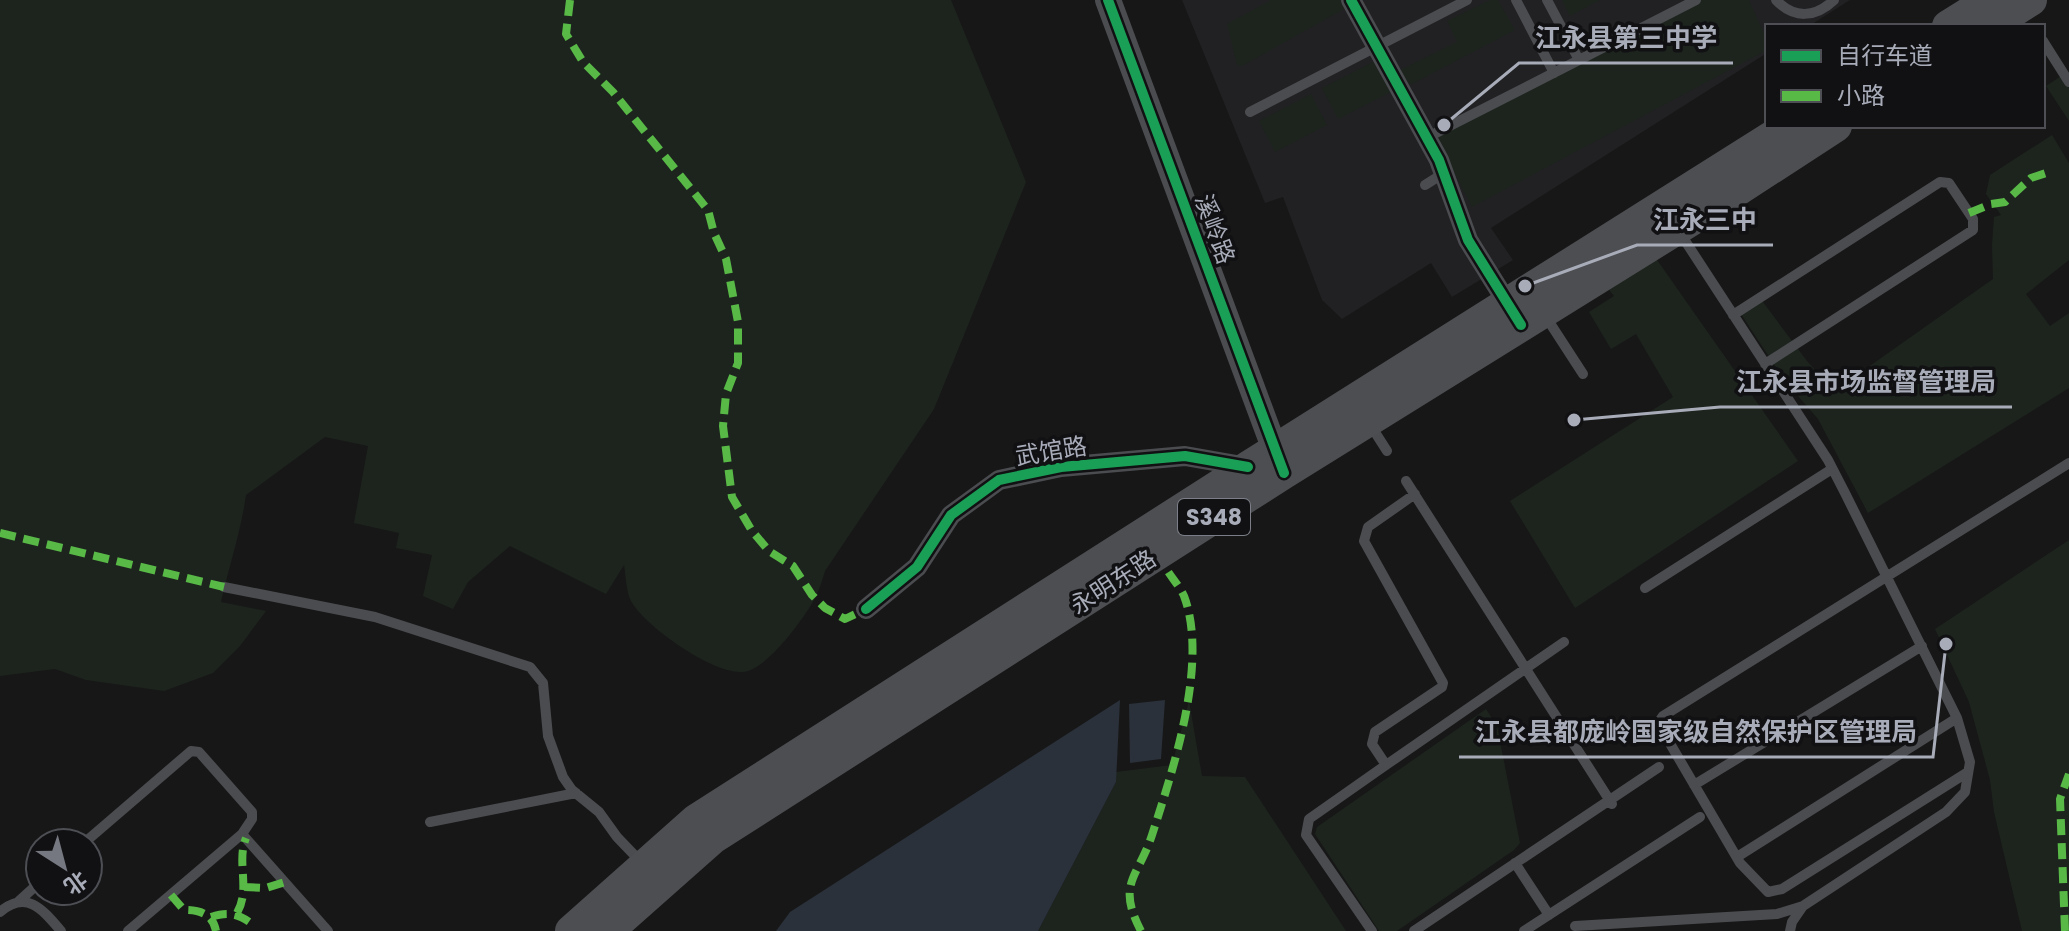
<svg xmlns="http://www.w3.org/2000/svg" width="2069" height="931" viewBox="0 0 2069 931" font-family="Poppins,'Noto Sans SC',sans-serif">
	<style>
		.built { fill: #212123 }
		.green { fill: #1d241e }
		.water { fill: #2a313a }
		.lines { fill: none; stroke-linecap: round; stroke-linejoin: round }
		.service { stroke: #4b4c50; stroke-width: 10 }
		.minor { stroke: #4b4c50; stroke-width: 20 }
		.tertiary { stroke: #4b4c50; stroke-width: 26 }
		.primary { stroke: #4d4e52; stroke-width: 32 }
		.quiet { stroke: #58b947; stroke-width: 8; stroke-dasharray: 16 8; stroke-linecap: butt }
		.cycleway-casing { stroke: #111113; stroke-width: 15 }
		.cycleway { stroke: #1a9f57; stroke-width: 10 }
		.labels { text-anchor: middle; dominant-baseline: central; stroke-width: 7; stroke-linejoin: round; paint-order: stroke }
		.shield { fill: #111113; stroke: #7b7e87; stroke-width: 2 }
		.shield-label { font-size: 22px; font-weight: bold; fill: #a8acb9 }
		.street-label { font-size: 24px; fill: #a8acb9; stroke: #111113 }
		.leader { fill: none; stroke: #a8acb9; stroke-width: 3 }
		.callout-dot { fill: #a8acb9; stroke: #111113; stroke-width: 3 }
		.callout-label { font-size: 26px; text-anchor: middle; font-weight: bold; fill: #a8acb9; stroke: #111113; stroke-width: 7; stroke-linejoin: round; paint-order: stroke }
	</style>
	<rect width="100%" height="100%" fill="#171717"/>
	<path class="built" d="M1182,0H1850L1809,26H1767V53L1491,228L1513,260L1452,297L1431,263L1342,319L1322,300L1283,197L1265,203Z"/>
	<path class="green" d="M0,0H951L1026,182L934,409L825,571C822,581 819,591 814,600C802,621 771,663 748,671C720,680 644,626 631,601C626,591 626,576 624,565L606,594L510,546L468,582L453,609L423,596L432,555L396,548L399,533L354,523L368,446L325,437L246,495C241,531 229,566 221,602L266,611L240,646L213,673L164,691L86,680L55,669L0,676Z
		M1271,0H1345L1347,3L1344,9L1242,66L1237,65L1227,24Z
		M1490,0H1498L1515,30L1408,86L1400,70L1457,42L1447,21Z
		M1562,0H1600L1570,16Z
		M1696,0H1749L1767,40V50L1472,207L1434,134Z
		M1375,61L1391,92L1338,119L1322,88Z
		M2064,74L2069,82V121L2046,86Z
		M1311,94L1327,125L1275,152L1259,121Z
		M2052,135L2069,163V260L2026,294L2050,326L2069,313V388L1868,513L1818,419L1785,381L1739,311L1760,298L1807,361L1827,383L1847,382L1993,279L1992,245L1994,217L2001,215L1986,194L1990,175Z
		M1648,247L1798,461L1575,608L1510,501L1673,397L1636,334L1611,349L1589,312L1614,296L1599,277Z
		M2069,540V931H2022L1994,812L1990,780L1969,702L1935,629Z
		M1189,701L1202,776L1245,777L1346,931H1038L1116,782V772L1172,765Z
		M1486,709L1497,726L1520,843L1514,850L1397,931H1379L1315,834L1317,827Z"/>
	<path class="water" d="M1120,700L1116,782L1038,931H776L790,912Z
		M1165,700L1161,759L1130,763L1129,704Z"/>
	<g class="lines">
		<path class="service" d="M1516,0L1554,73
			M1776,0C1794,19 1815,18 1834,0
			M2043,41L2069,82
			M1579,60L1696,0
			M1250,112L1467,0
			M1426,138L1579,60L1547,0
			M1425,185L1444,173
			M1680,233L1828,460L1845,493L1957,718L1970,762L1965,792L1946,812L1803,906L1792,922L1790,931
			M1733,315L1940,182L1949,183L1973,219V230L1765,364
			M1546,317L1583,374
			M1371,426L1387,451
			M1406,481L1612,804
			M1415,494L1368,527L1364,541L1443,683L1442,687L1375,732L1372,744L1386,765L1564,642
			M224,587L375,617L530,667L543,683L548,736L563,777L572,790L599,812L617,837L641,862
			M1645,588L1832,469
			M1968,772L1782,889L1768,892L1740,863L1658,723L1663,716L2069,463
			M1694,785L1922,646
			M430,822L576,793
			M242,834L328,931
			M84,843L191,751L199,752L252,812V819L242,834L128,931
			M1737,857L1957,718
			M1515,863L1549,915
			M19,901L40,882
			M0,912C27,889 43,910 61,931
			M1575,926L1777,914L1803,906
			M1372,931L1306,835L1309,819L1386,765
			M1414,931L1659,767
			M1524,931L1700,817"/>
		<path class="minor" d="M1351,0L1439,160L1468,240L1513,312
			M866,609L917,567L951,515L999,480L1061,467L1185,456L1248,467"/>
		<path class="tertiary" d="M1108,0L1281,466"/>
		<path class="primary" d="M1948,26L1990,0
			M1990,26L2031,0
			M571,931L696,820L1248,467L1789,126
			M608,931L713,838L1284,473L1701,214L1836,126"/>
		<path class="quiet" d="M570,0L566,34L583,62L613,92L708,210L714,233L726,259L738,322V363L726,394L723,426L732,497L752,531L769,551L793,566L812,595L825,608L845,619L866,609
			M1969,213L1991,204L2005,202L2031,178L2046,173
			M0,533L224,587
			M244,887L266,888L285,882
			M171,895L184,910C200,910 213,914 216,931
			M237,913C251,889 236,862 246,838
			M211,917C230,911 239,914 255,926
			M1141,931C1116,883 1138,878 1152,835C1173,770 1209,662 1184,596C1180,587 1172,578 1167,570
			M2065,931L2060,799L2069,774"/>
		<g class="cycleway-casing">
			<path id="cycleway" d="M1108,0L1284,473
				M1351,0L1439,160L1468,240L1521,325
				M866,609L917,567L951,515L999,480L1061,467L1185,456L1248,467"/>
		</g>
		<use href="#cycleway" class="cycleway"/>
	</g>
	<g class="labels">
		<rect class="shield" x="1178" y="499" width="72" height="36" rx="6"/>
		<g class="shield-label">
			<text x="1214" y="517">S348</text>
		</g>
		<g class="street-label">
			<text transform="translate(1215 229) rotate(70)">溪岭路</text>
			<text transform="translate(1051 451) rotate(-9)">武馆路</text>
			<text transform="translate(1113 582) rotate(-33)">永明东路</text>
		</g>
	</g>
	<path class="leader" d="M1444 125L1519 63H1733M1525 286L1637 245H1773M1574 420L1720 407H2012M1946 644L1933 757H1459"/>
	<g class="callout-dot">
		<circle cx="1444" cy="125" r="8"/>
		<circle cx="1525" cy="286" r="8"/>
		<circle cx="1574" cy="420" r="8"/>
		<circle cx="1946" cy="644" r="8"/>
	</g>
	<g class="callout-label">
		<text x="1626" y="47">江永县第三中学</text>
		<text x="1705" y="229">江永三中</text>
		<text x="1866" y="391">江永县市场监督管理局</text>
		<text x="1696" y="741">江永县都庞岭国家级自然保护区管理局</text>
	</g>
	<rect x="1765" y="24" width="280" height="104" fill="#111113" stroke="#4d4f55" stroke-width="2"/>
	<rect x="1781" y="50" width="40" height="12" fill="#1a9f57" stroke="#4d4f55" stroke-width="2"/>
	<text x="1837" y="64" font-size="24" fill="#a8acb9">自行车道</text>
	<rect x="1781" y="90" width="40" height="12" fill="#58b947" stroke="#4d4f55" stroke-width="2"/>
	<text x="1837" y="104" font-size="24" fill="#a8acb9">小路</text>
	<g transform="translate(64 867) rotate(144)"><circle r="38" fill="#111113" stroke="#4d4f55" stroke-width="2"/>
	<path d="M0-6L14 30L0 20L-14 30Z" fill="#757880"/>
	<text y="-12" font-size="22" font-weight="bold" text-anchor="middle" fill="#a8acb9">北</text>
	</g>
</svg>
